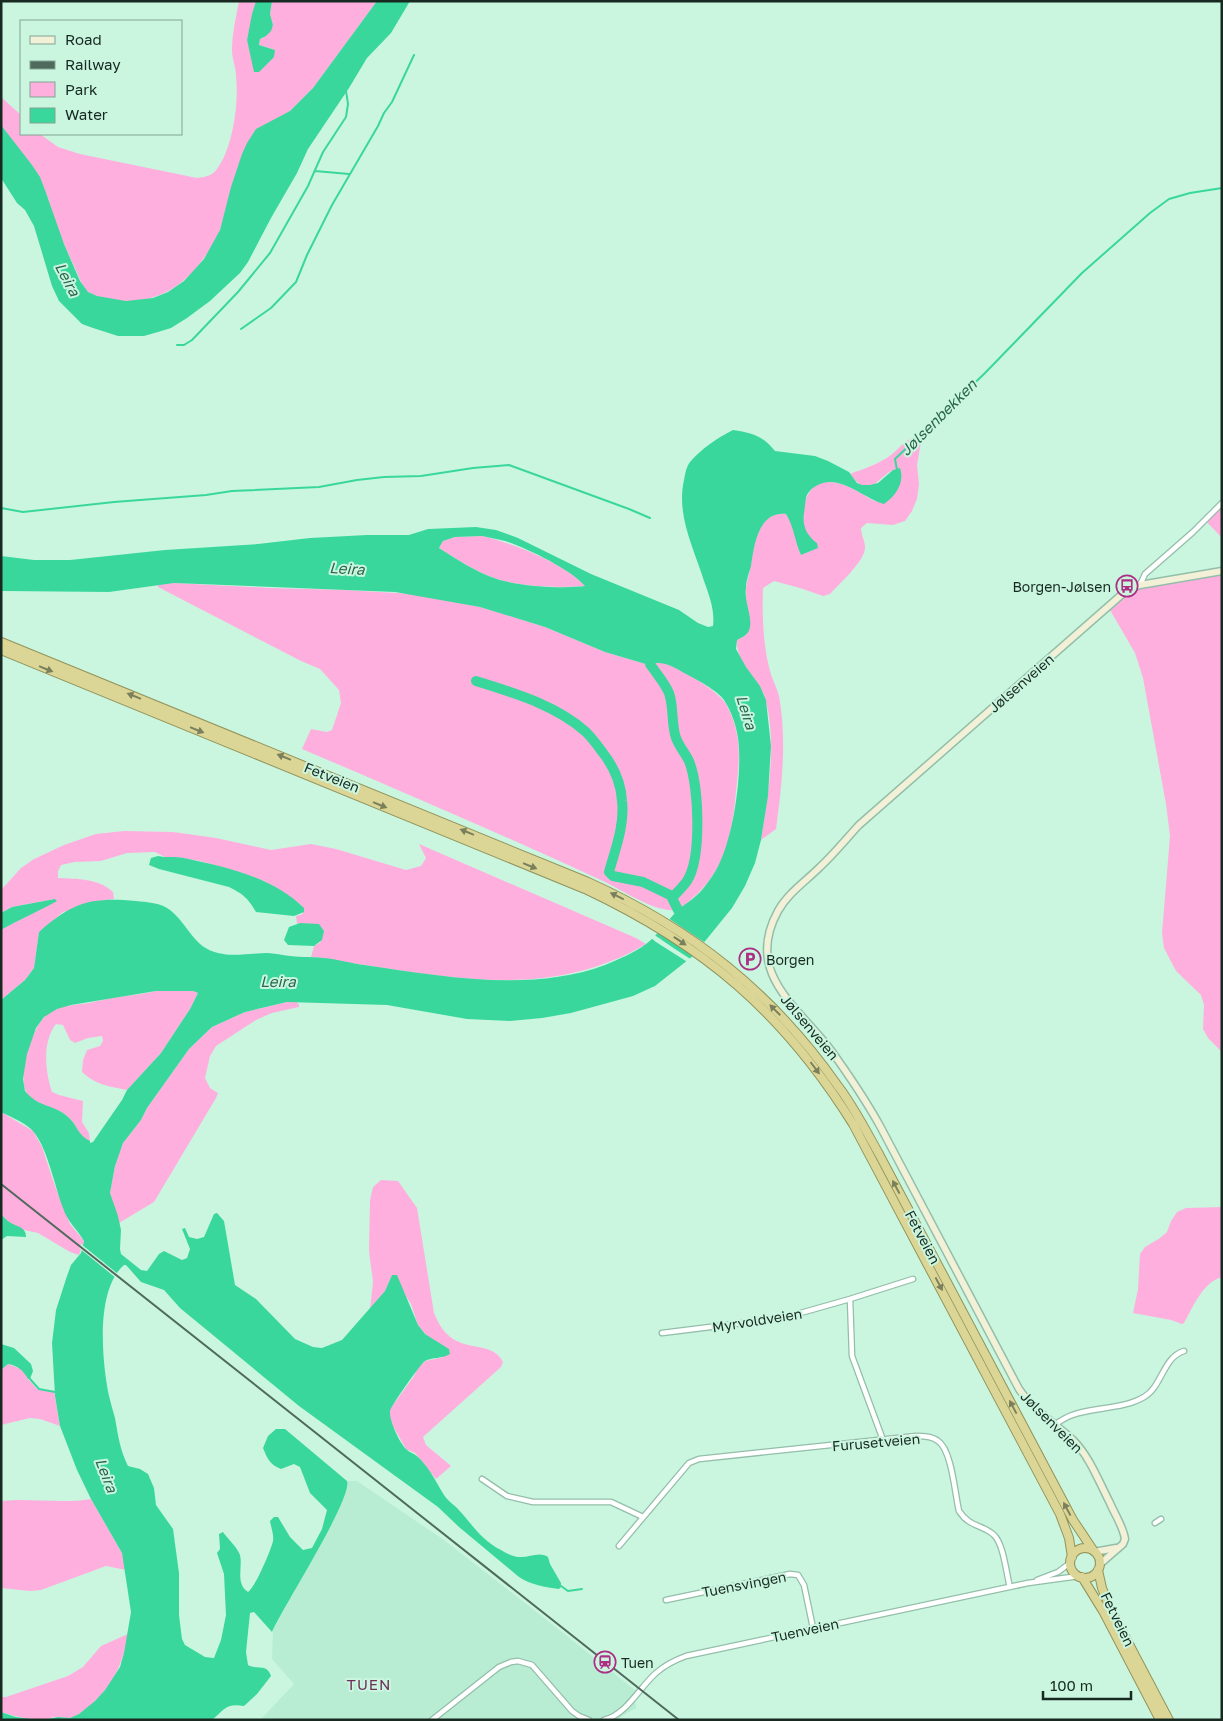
<svg xmlns="http://www.w3.org/2000/svg" width="1223" height="1721" viewBox="0 0 1223 1721" font-family="'Golos Text',sans-serif">
	<style>
		.built { fill: #b9edd3 }
		.green { fill: #ffafde }
		.water { fill: #3ad79d; fill-rule: evenodd }
		.pier { fill: #caf6e0 }
		.lines { fill: none; stroke-linecap: round; stroke-linejoin: round }
		.stream { stroke: #3ad79d; stroke-width: 2 }
		.river { stroke: #3ad79d; stroke-width: 10 }
		.minor-casing { stroke: #93bea9; stroke-width: 7 }
		.secondary-casing { stroke: #93bea9; stroke-width: 9 }
		.trunk-casing { stroke: #92935b; stroke-width: 10 }
		.minor { stroke: #fff; stroke-width: 4.5 }
		.secondary { stroke: #f2f0d7; stroke-width: 6 }
		.trunk { stroke: #dcd696; stroke-width: 8 }
		.rail { stroke: #4f6a5d; stroke-width: 2 }
		.oneway { fill: #7a805b }
		.labels { text-anchor: middle; dominant-baseline: central; stroke-width: 4; stroke-linejoin: round; paint-order: stroke }
		.poi-label { font-size: 14px; fill: #172920; stroke: #caf6e0; text-anchor: start }
		.street-label { font-size: 14px; fill: #172920; stroke: #caf6e0 }
		.water-label { font-size: 15px; font-style: italic; fill: #2b654c; stroke: #caf6e0 }
		.neighbourhood-label { font-size: 15px; letter-spacing: 1px; fill: #6e3158; stroke: #caf6e0 }
	</style>
	<rect width="100%" height="100%" fill="#caf6e0"/>
	<path class="built" d="M347,1481H357L444,1540L529,1606L635,1690L636,1708L616,1720H260L294,1684L272,1659L273,1630L332,1523L342,1502Z"/>
	<path class="green" d="M239,1H256L247,40L251,55L275,50L259,45L260,39L266,36L273,25L270,14L272,1H377L313,88L290,111L278,119L266,124L238,166L220,230C200,273 167,307 115,300C106,298 93,297 87,291C80,283 78,273 73,264C68,252 62,241 58,229C52,212 48,195 40,179C34,165 3,132 1,123C0,115 1,105 1,97L21,115V134H40L58,147L80,154L197,178C205,177 212,176 217,169C233,148 239,102 236,76C236,67 232,60 232,50C232,34 236,17 239,1Z
		M916,437L921,442L917,465L919,484L917,499L912,511L905,521L893,525L867,523L861,528C861,535 865,541 865,547C866,560 839,584 830,594L823,596L800,588L774,581L763,588C762,615 763,644 770,671C772,679 777,688 779,696C787,740 782,785 776,829L761,840C768,794 777,747 766,701C761,679 735,664 737,640L747,634C747,620 746,606 746,591C746,584 749,576 750,569C754,548 756,511 786,514L792,524L801,555L817,548V543C815,542 812,541 810,539C796,524 803,482 827,482C844,481 860,493 874,501L897,469C880,471 872,504 850,474C863,469 879,464 891,455C899,449 905,439 916,437Z
		M1222,500V538L1204,519Z
		M482,536C513,543 564,563 585,586C559,588 521,587 497,579C476,572 458,560 439,548L443,541L455,537Z
		M1222,575V1052L1208,1038L1203,1029L1204,1005L1201,995L1176,971L1164,948L1162,933L1170,836L1166,804L1143,678L1135,653L1110,610L1117,598L1130,585H1147Z
		M174,583L271,588L345,590L414,594L480,607L507,615L545,627L605,652L649,665C650,664 654,662 656,662C670,661 719,691 726,704C742,734 740,758 736,791C735,805 733,819 730,833C725,860 710,885 688,902C684,905 680,909 676,910C656,913 622,890 603,881C503,835 403,792 302,749L311,729L327,732L332,730L341,703L339,690L320,669L301,661L158,587V584Z
		M124,831L173,832L216,838L271,850L311,844L336,849L406,870L421,866L426,858L419,844L636,938L646,944C556,997 463,980 364,965C346,963 329,958 311,957L314,946L321,942L300,923L297,924L296,916L303,914L301,905L280,890L264,881L232,870L200,861L182,858L165,857L155,852L127,853L101,861L75,862L61,865L58,871V878C77,879 98,878 113,892L114,899L105,900L63,912L48,925L39,932L34,968L25,980L1,1000V930C19,919 39,912 55,899L12,907L1,913V890L21,868L34,859L64,845L96,834Z
		M156,991H193L198,993L190,1009L161,1053L127,1090C110,1087 94,1084 82,1072L83,1060L87,1050L100,1046L103,1041L102,1036L88,1038L75,1043L70,1040L63,1025L56,1024C42,1042 45,1071 52,1092L59,1095L83,1101L82,1122L89,1133L90,1141C78,1137 77,1125 68,1117C57,1106 39,1108 29,1096C14,1080 32,1024 49,1013C61,1005 75,1005 89,1003C99,1001 109,998 119,997C131,995 144,994 156,991Z
		M287,1002H297L299,1005V1007L272,1013L256,1020L216,1046L210,1056L205,1078L210,1088L218,1093L216,1098L154,1202L119,1223L110,1193L115,1166L119,1152L123,1143L141,1120L147,1108L189,1049L212,1027L245,1012Z
		M1,1112L33,1131L42,1147L55,1186L70,1224L84,1241L79,1255L70,1252L38,1233L24,1230L9,1223L1,1214Z
		M381,1180L398,1181L417,1208L434,1313C439,1325 446,1337 459,1342C475,1349 495,1345 503,1362L501,1367L423,1437L426,1445L451,1466L436,1479L415,1453L406,1449L390,1421V1409L414,1376L418,1367L425,1361L444,1357L433,1340L425,1334L418,1325L411,1304L392,1275L385,1291L370,1309L373,1282L369,1251L370,1200L373,1187Z
		M1222,1207V1277C1203,1282 1193,1307 1184,1323L1182,1324L1171,1320L1133,1313L1138,1289L1140,1254L1145,1247L1160,1238L1167,1232L1171,1221L1177,1212L1186,1208Z
		M8,1364L23,1370L28,1379L37,1389L54,1391L60,1426L40,1419L30,1418L1,1425V1370Z
		M91,1499L122,1553L126,1570L106,1566L41,1590L30,1591L1,1588V1501C31,1498 61,1504 91,1499Z
		M128,1634C124,1664 111,1687 89,1707C83,1711 76,1717 69,1718C65,1718 61,1717 57,1717C52,1717 47,1719 42,1720C26,1720 16,1716 1,1712V1697H6L68,1676L83,1667L101,1646Z"/>
	<path class="water" d="M256,1H272L270,14L273,25L271,31L266,36L260,39L259,45L275,50L274,57L259,72H254L247,40L252,14Z
		M377,1H410L391,33L367,58L349,88L308,149L297,173L271,218L248,262L240,273L210,301L187,318L171,328L158,332L144,336H118L93,328L82,324L59,301L52,286L34,226L25,210L17,203L1,178V125L32,165L40,177L45,190L64,244L80,281L88,292L97,296L126,301L153,298L168,292L184,281L204,259L220,230L231,187L242,154L247,143L256,129L290,111L313,88Z
		M733,430C752,433 762,435 775,451L815,456L828,461L849,472L857,483L862,485H870L878,483L893,470L900,468C905,482 896,496 884,504C863,498 838,472 816,486C812,488 807,493 806,498C805,503 805,508 804,513C802,526 807,536 817,543L818,548L801,555C795,542 794,527 786,514C758,511 754,546 751,566C749,573 746,581 746,588C744,601 752,615 750,627C749,635 742,637 737,640L736,649L746,667L760,686L766,700L771,746L768,796L761,840L755,863L745,886L732,908L693,956L655,986L633,996L571,1013L542,1018L510,1021L467,1019L387,1005L287,1002L245,1012L212,1027L189,1049L147,1108L141,1120L123,1143L115,1166L110,1193L118,1216L121,1230L120,1249L121,1254L141,1270L147,1271L159,1254L164,1251L182,1260L187,1258L190,1249L182,1229L185,1228L189,1237L197,1239L204,1237L214,1214L217,1213L224,1221L235,1285L256,1299L295,1339L313,1347L322,1348L342,1340L385,1291L392,1275H397L418,1325L425,1334L449,1349L450,1354C442,1359 432,1357 425,1361C421,1363 391,1406 390,1411C389,1420 399,1442 406,1449C410,1453 415,1453 421,1460C432,1472 436,1482 444,1495C447,1500 453,1504 457,1508C472,1524 481,1540 501,1550C506,1553 513,1557 519,1557C529,1558 539,1551 548,1557L550,1564L561,1583V1587L559,1589C545,1587 531,1585 519,1577L459,1527L438,1507L299,1406L180,1308L164,1290L141,1282L126,1265H124C95,1290 102,1362 109,1396C111,1404 113,1411 115,1418C118,1435 120,1450 128,1466L140,1469L148,1474L154,1488L156,1505L173,1529L179,1573V1615L182,1639L185,1645L205,1657L214,1658L221,1640L226,1615L224,1574L217,1553L220,1549L219,1534L223,1532C228,1539 237,1547 240,1555C243,1567 235,1583 248,1592C255,1588 271,1550 273,1541C274,1535 271,1527 270,1521L274,1517H278L290,1537L303,1550L312,1548L322,1529L327,1510L310,1493L300,1467L294,1464L281,1469C270,1465 267,1458 263,1448L268,1436L276,1429H285L347,1481C353,1498 283,1607 272,1632L254,1612L250,1613L246,1652L248,1665C257,1670 267,1663 271,1676L257,1694L244,1706C226,1703 225,1709 212,1720H44L58,1717L70,1718L79,1714L95,1701L105,1690L120,1667L124,1653L131,1612L122,1553L91,1499L77,1470L60,1426L55,1396L52,1343L56,1310L67,1276L71,1265L81,1253L84,1241C77,1229 67,1221 63,1208C55,1188 47,1144 31,1129C23,1122 11,1117 1,1112V1000L25,980L34,968L39,932C73,902 91,897 136,901C146,902 162,903 170,910C188,924 194,948 218,953C234,957 251,953 268,953C280,954 292,957 304,957C310,957 317,957 324,958C337,959 350,963 364,965C441,976 530,993 605,965C619,959 634,953 646,944C658,935 666,922 677,911C683,905 691,901 697,895C703,890 708,882 713,875C733,846 743,772 738,738C736,724 731,711 724,700C718,691 696,679 686,674C675,668 662,659 649,665L605,652L545,627L480,607L395,592L174,583L109,592L3,591H1V556L34,560H70L165,550L258,544L310,538L367,535H409L428,529L476,527L496,530L518,538L591,574L679,610L698,623L708,627L713,626C715,610 709,595 704,581C694,548 676,516 684,480C685,475 686,467 690,462C701,449 717,438 733,430ZM482,536C490,538 498,539 505,541C527,548 570,569 585,586C562,589 518,586 497,579C476,572 458,560 439,548L443,541L455,537ZM156,991H193L198,993L190,1009L161,1053L127,1090L122,1100L93,1142L90,1143V1141C78,1136 77,1124 67,1116C53,1104 39,1108 25,1091L23,1079L27,1054L36,1028L44,1017L57,1009L71,1005Z
		M158,856C166,858 175,856 184,858C226,867 273,877 304,908V912L294,916L256,912C248,898 243,894 229,887L159,869L149,865L151,858Z
		M55,899L57,901C39,911 20,919 1,930V913L12,907Z
		M300,923L319,924L324,931L322,940L314,946L288,945L284,940L289,927Z
		M1,1214C4,1217 7,1221 11,1223C18,1227 26,1227 26,1237L7,1236L1,1240Z
		M1,1344L14,1348L31,1364L33,1371L30,1379H28C23,1370 18,1366 8,1364L1,1370Z
		M1,1712L16,1717L38,1720H1Z"/>
	<path class="pier" d="M668,918L707,944L695,957L656,931Z
		M653,934L675,949L692,960L689,963L656,942L650,937Z
		M81,1244L118,1274L116,1278L79,1248Z"/>
	<g class="lines">
		<path class="stream" d="M315,171L349,174
			M241,329L271,308L296,282L307,255L332,205L378,126L384,113L392,102L414,55
			M177,345H184L192,340L238,292L270,253L308,186L323,152L346,117L348,104L346,91L345,90
			M897,470L895,459L985,373L1082,273L1150,213L1169,199L1190,193L1222,188
			M1,508L23,512L114,502L206,495L232,491L319,487L357,480L384,477L421,476L473,468L509,465L629,509L650,518
			M30,1379L39,1389L55,1392
			M561,1586L568,1591L582,1589"/>
		<path class="river" d="M650,664C656,673 665,683 669,693C674,707 671,723 676,738C679,746 685,753 689,761C699,786 702,858 687,881C683,887 677,892 672,898
			M476,681C514,693 556,705 586,732C592,738 598,746 603,753C614,767 621,783 622,801C625,825 615,850 609,872L613,876L643,882L672,896V898
			M672,898L678,910L687,919"/>
		<g class="minor-casing">
			<path id="minor" d="M1140,585L1145,574L1193,532L1222,503
				M662,1333L783,1318L850,1299
				M1055,1425C1079,1404 1117,1413 1144,1397C1162,1387 1163,1357 1184,1351
				M883,1440L852,1356L850,1299L913,1279
				M482,1479L507,1496L533,1502H611L643,1517
				M1155,1523L1161,1519
				M619,1546L689,1463L699,1459L916,1436C923,1436 932,1436 938,1441C952,1450 955,1495 959,1511C970,1528 982,1524 994,1535C1004,1545 1006,1573 1010,1587
				M1037,1580L1058,1572L1070,1563
				M666,1600L790,1574L798,1575L804,1585L813,1628
				M432,1720L499,1667L511,1662L518,1661L532,1665L572,1711L579,1716L589,1720
				M604,1720C627,1714 639,1688 656,1673C665,1665 675,1660 686,1656L1028,1583L1079,1576"/>
		</g>
		<g class="secondary-casing">
			<path id="secondary" d="M1094,1552L1116,1548
				M1100,1564L1123,1544L1125,1539C1123,1526 1115,1515 1110,1503C1099,1482 1090,1457 1073,1440C1055,1423 1033,1410 1019,1389L880,1126C865,1099 848,1074 830,1049C797,1006 744,973 778,911C788,893 806,881 820,867C834,854 846,839 859,825L1127,590L1140,585L1222,571"/>
		</g>
		<g class="trunk-casing">
			<path id="trunk" d="M1,642L588,882C692,929 772,992 838,1086C854,1107 866,1131 879,1154L1073,1520L1093,1550
				M1,650L585,889C704,945 783,1012 853,1124L1060,1514L1069,1538L1072,1557
				M1070 1563a15 15 0 1 1 30 0a15 15 0 1 1-30 0Z
				M1098,1570L1102,1588L1110,1608L1169,1720
				M1082,1577L1103,1611L1160,1720"/>
		</g>
		<use href="#minor" class="minor"/>
		<use href="#secondary" class="secondary"/>
		<use href="#trunk" class="trunk"/>
		<path class="rail" d="M1,1184L679,1720"/>
	</g>
	<defs><path id="oneway-solid" d="M-6-.8H1V-3.2L6.5 0L1 3.2V.8H-6Z" transform="scale(1.25)"/></defs>
	<g class="oneway">
		<use href="#oneway-solid" transform="translate(46 669) rotate(22)"/>
		<use href="#oneway-solid" transform="translate(134 696) rotate(-158)"/>
		<use href="#oneway-solid" transform="translate(197 730) rotate(22)"/>
		<use href="#oneway-solid" transform="translate(284 757) rotate(-158)"/>
		<use href="#oneway-solid" transform="translate(380 805) rotate(22)"/>
		<use href="#oneway-solid" transform="translate(467 832) rotate(-158)"/>
		<use href="#oneway-solid" transform="translate(530 866) rotate(22)"/>
		<use href="#oneway-solid" transform="translate(617 896) rotate(-154)"/>
		<use href="#oneway-solid" transform="translate(680 941) rotate(34)"/>
		<use href="#oneway-solid" transform="translate(775 1010) rotate(-135)"/>
		<use href="#oneway-solid" transform="translate(815 1068) rotate(53)"/>
		<use href="#oneway-solid" transform="translate(896 1187) rotate(-118)"/>
		<use href="#oneway-solid" transform="translate(939 1284) rotate(62)"/>
		<use href="#oneway-solid" transform="translate(1013 1407) rotate(-118)"/>
		<use href="#oneway-solid" transform="translate(1067 1509) rotate(-118)"/>
	</g>
	<defs>
		<g id="bus-ring" transform="scale(1.125)"><circle r="9.5" fill="#caf6e0" stroke="#ab3084" stroke-width="1.5"/><path d="M-5-6H5V4H4V6H2V4H-2V6H-4V4H-5ZM-3.5-4V0h7V-4ZM-3.5 1.2v1.5H-2V1.2ZM2 1.2v1.5H3.5V1.2Z" fill="#ab3084"/></g>
		<g id="parking-ring" transform="scale(1.125)"><circle r="9.5" fill="#caf6e0" stroke="#ab3084" stroke-width="1.5"/><path d="M-3.5-5.5H1a3.5 3.5 0 0 1 0 7H-1V5.5H-3.5ZM-1-3.4V-.6H.8a1.4 1.4 0 0 0 0-2.8Z" fill="#ab3084"/></g>
		<g id="station-ring" transform="scale(1.125)"><circle r="9.5" fill="#caf6e0" stroke="#ab3084" stroke-width="1.5"/><path d="M-3-6H3Q5-6 5-4V2Q5 4 3 4L4.5 6H3L1.5 4h-3L-3 6H-4.5L-3 4Q-5 4-5 2V-4Q-5-6-3-6ZM-3.5-4v3h7v-3ZM-3.5 1v1.5H-2V1ZM2 1v1.5H3.5V1Z" fill="#ab3084"/></g>
	</defs>
	<g fill-rule="evenodd">
		<use href="#bus-ring" x="1127" y="586"/>
		<use href="#parking-ring" x="750" y="959"/>
		<use href="#station-ring" x="605" y="1662"/>
	</g>
	<g class="labels">
		<g class="poi-label">
			<text x="1111" y="586" text-anchor="end">Borgen-Jølsen</text>
			<text x="766" y="959">Borgen</text>
			<text x="621" y="1662">Tuen</text>
		</g>
		<g class="street-label">
			<text transform="translate(1021 683) rotate(-41)">Jølsenveien</text>
			<text transform="translate(332 777) rotate(22)">Fetveien</text>
			<text transform="translate(810 1027) rotate(50)">Jølsenveien</text>
			<text transform="translate(923 1237) rotate(62)">Fetveien</text>
			<text transform="translate(757 1320) rotate(-9)">Myrvoldveien</text>
			<text transform="translate(1052 1422) rotate(45)">Jølsenveien</text>
			<text transform="translate(876 1442) rotate(-5)">Furusetveien</text>
			<text transform="translate(744 1584) rotate(-11)">Tuensvingen</text>
			<text transform="translate(1118 1619) rotate(64)">Fetveien</text>
			<text transform="translate(805 1630) rotate(-12)">Tuenveien</text>
		</g>
		<g class="water-label">
			<text transform="translate(68 279) rotate(62)">Leira</text>
			<text transform="translate(938 417) rotate(-45)">Jølsenbekken</text>
			<text transform="translate(347 568) rotate(3)">Leira</text>
			<text transform="translate(747 712) rotate(73)">Leira</text>
			<text x="278" y="981">Leira</text>
			<text transform="translate(107 1475) rotate(69)">Leira</text>
		</g>
		<g class="neighbourhood-label">
			<text x="369" y="1684">TUEN</text>
		</g>
	</g>
	<rect width="1223" height="1721" fill="none" stroke="#172920" stroke-width="5"/>
	<rect x="20" y="20" width="162" height="115" fill="#caf6e0" stroke="#82a493"/>
	<rect x="30" y="36" width="25" height="8" fill="#f2f0d7" stroke="#82a493"/>
	<text x="65" y="45" font-size="15" fill="#172920">Road</text>
	<rect x="30" y="61" width="25" height="8" fill="#4f6a5d" stroke="#82a493"/>
	<text x="65" y="70" font-size="15" fill="#172920">Railway</text>
	<rect x="30" y="82" width="25" height="15" fill="#ffafde" stroke="#82a493"/>
	<text x="65" y="95" font-size="15" fill="#172920">Park</text>
	<rect x="30" y="108" width="25" height="15" fill="#3ad79d" stroke="#82a493"/>
	<text x="65" y="120" font-size="15" fill="#172920">Water</text>
	<path d="M1043 1691v8h88v-8" fill="none" stroke="#172920" stroke-width="2.5"/>
	<text x="1050" y="1691" font-size="15" fill="#172920" stroke="#caf6e0" stroke-width="4" paint-order="stroke">100 m</text>
</svg>
